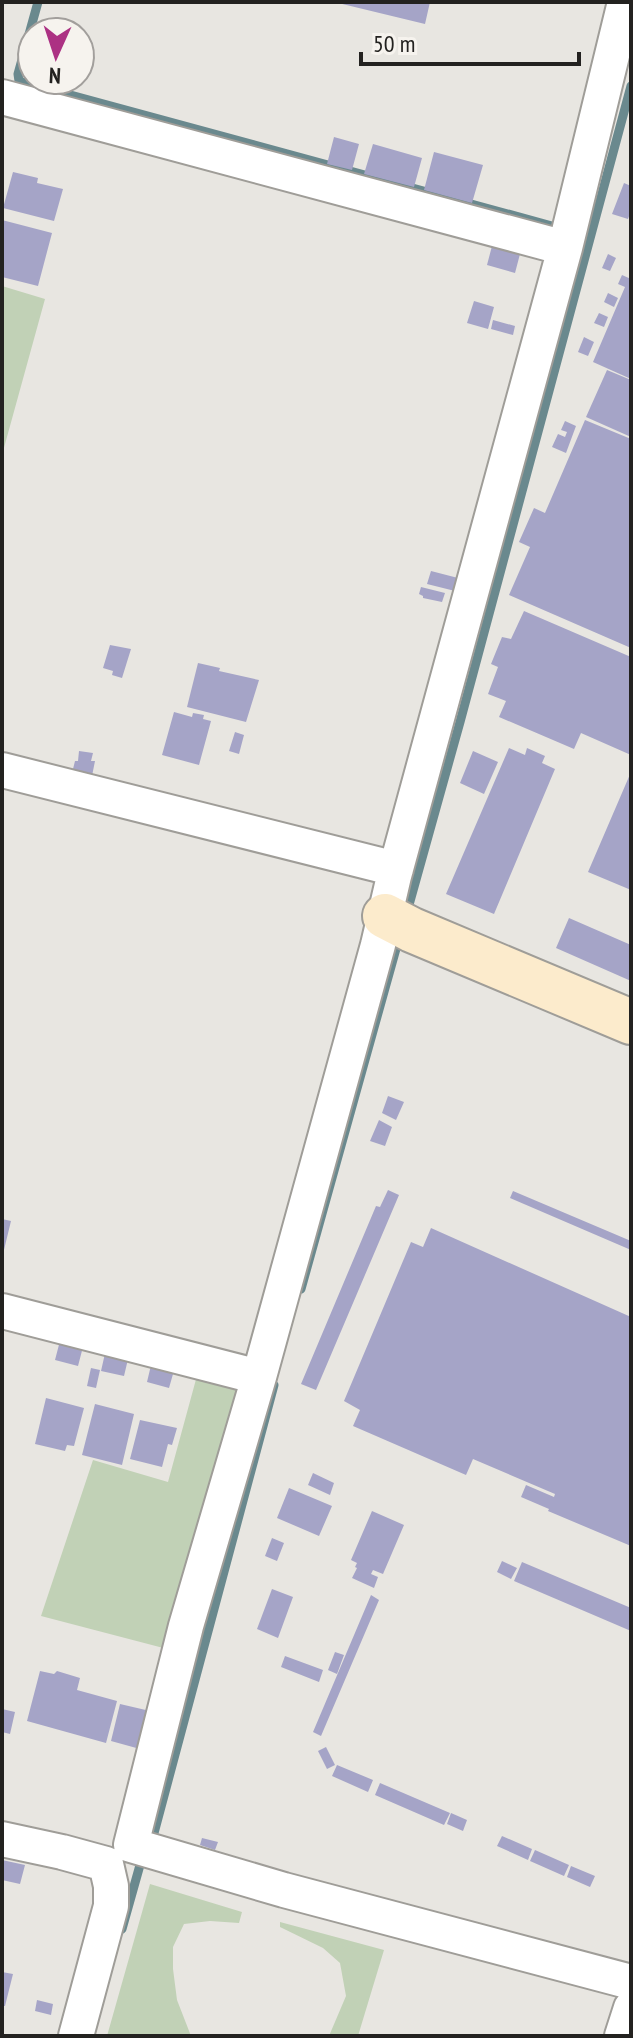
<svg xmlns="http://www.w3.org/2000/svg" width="633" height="2038" viewBox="0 0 633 2038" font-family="'PT Sans Narrow',sans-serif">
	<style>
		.green { fill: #c1d1b6 }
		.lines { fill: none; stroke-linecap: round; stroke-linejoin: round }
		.stream { stroke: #6a898e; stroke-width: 9 }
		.building { fill: #a5a4c7 }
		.street-casing { stroke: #9f9d98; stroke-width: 38 }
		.secondary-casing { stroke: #9f9d98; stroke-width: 48 }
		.street { stroke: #fff; stroke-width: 34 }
		.secondary { stroke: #fcebcc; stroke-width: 44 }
	</style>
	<rect width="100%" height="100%" fill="#e8e6e1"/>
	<path class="green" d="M2,286L45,299L2,455Z
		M198,1372L245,1386L171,1650L41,1616L93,1460L168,1482Z
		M150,1884L242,1912L239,1923L210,1921L184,1924L173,1947V1969L177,2000L191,2036H107Z
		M280,1922L384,1950L358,2036H329L346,1996L340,1963L323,1948L280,1927Z"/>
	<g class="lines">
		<path class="stream" d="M38,2L18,74L19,81L552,226
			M407,912L460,722L631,86
			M301,1289L399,938
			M122,1929L140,1865L154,1833L274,1385"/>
	</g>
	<path class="building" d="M334,2H430L425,24Z
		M334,137L359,144L352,170L327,164Z
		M373,144L422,158L414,187L364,174Z
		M434,152L483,165L472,203L424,190Z
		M13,172L38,178L37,183L63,189L54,221L3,208Z
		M624,183L631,186V211L628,219L612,214Z
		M2,220L52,233L38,286L2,277Z
		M492,246L520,254L515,273L487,265Z
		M608,254L616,258L610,271L602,268Z
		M622,275L631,279V379L593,362L625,287L618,284Z
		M608,293L618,298L614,307L604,302Z
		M474,301L494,307L488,329L467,323Z
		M599,313L608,317L604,327L594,323Z
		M493,320L515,326L513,335L491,329Z
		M584,337L594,342L588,356L578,352Z
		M607,370L631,380V437L586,417Z
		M585,420L631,439V648L509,595L530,547L519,542L534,508L545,513Z
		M565,421L576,426L566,453L552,447L558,434L565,437L567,432L561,430Z
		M431,571L458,578L455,591L427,584Z
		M421,587L445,593L442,602L423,598V596L419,594Z
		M524,611L631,657V755L581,733L574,749L499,717L506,701L488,694L498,667L491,664L502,637L511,639Z
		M110,645L131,649L122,678L112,675L113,671L103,668Z
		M198,663L220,668L219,671L259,680L246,722L187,707Z
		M174,712L192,717L193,713L204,715L203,719L211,721L199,765L162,755Z
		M235,732L244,735L239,754L229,751Z
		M509,748L525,755L527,748L545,756L542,763L555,769L494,914L446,894Z
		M79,751L93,753L91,761H95L92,776L88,774L89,773L73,769L75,761H78Z
		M473,751L498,762L484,794L460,783Z
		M631,772V890L588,872Z
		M569,918L631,945V981L556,948Z
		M388,1096L404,1102L396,1120L382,1113Z
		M379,1120L392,1127L385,1146L370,1141Z
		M388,1190L399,1195L316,1390L301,1384L376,1206L380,1207Z
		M513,1191L631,1241V1250L510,1198Z
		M2,1219L11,1221L3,1254H2Z
		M431,1228L631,1317V1546L548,1511L549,1509L521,1497L526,1485L554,1497L555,1494L473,1459L466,1475L353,1426L360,1410L344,1401L411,1242L423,1247Z
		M61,1337L84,1343L78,1366L55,1360Z
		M106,1349L129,1355L124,1376L101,1371Z
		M152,1361L175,1367L169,1388L147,1382Z
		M91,1368L100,1370L96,1388L87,1386Z
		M46,1398L84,1408L74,1446L67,1445L65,1451L35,1444Z
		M95,1404L134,1414L122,1465L82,1455Z
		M140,1420L177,1428L172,1445L168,1444L162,1467L130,1459Z
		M313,1473L334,1483L330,1495L308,1485Z
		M289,1488L332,1506L319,1536L277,1518Z
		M372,1511L404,1525L383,1574L373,1570L371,1574L378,1577L374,1588L352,1578L357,1568L355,1567L357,1563L351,1560Z
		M272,1538L284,1543L277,1561L265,1556Z
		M502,1561L517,1568L511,1579L497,1572Z
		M522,1562L631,1608V1631L514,1581Z
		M272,1589L293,1597L278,1638L257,1629Z
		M371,1595L379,1600L321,1736L313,1732Z
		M335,1652L344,1655L337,1674L328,1670Z
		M285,1656L323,1670L319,1682L281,1667Z
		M40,1671L54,1674L57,1671L80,1678L77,1690L117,1701L106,1743L27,1721Z
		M120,1704L150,1711L140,1749L111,1741Z
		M2,1709L15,1712L10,1734L2,1732Z
		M326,1747L335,1765L327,1769L318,1751Z
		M337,1765L373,1780L368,1792L332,1776Z
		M380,1783L450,1813L444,1825L375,1795Z
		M451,1813L467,1820L463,1831L447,1824Z
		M502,1836L532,1849L528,1860L497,1846Z
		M202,1838L218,1842L215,1850L200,1845Z
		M535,1850L569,1865L564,1876L530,1861Z
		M2,1860L25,1865L20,1884L2,1880Z
		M571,1866L595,1876L590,1887L567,1877Z
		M2,1972L13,1974L5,2006H2Z
		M37,2000L53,2004L51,2015L35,2011Z"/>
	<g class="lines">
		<g class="street-casing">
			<path id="street" d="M625,2L565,248L394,876L378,945L259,1377L186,1626L131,1845L284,1890L631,1982
				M2,97L565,248
				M2,770L396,869
				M2,1311L259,1377
				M2,1839L62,1852L106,1864
				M76,2036L111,1906V1886L106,1864
				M622,2036L631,2008"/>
		</g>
		<g class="secondary-casing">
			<path id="secondary" d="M385,916L412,930L631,1022"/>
		</g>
		<use href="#street" class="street"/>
		<use href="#secondary" class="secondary"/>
	</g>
	<rect width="633" height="2038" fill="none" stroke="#232220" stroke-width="8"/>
	<g transform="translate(56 56) rotate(183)"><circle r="38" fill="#f6f3ee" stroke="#a29f9c" stroke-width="2"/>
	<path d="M0-6L14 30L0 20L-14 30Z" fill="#ac3183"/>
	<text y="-12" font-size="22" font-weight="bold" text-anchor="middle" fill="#232220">N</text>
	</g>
	<path d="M361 52v12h218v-12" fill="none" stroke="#232220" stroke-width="4"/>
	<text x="373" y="52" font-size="24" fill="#232220" stroke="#f6f3ee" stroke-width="6" paint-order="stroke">50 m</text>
</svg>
